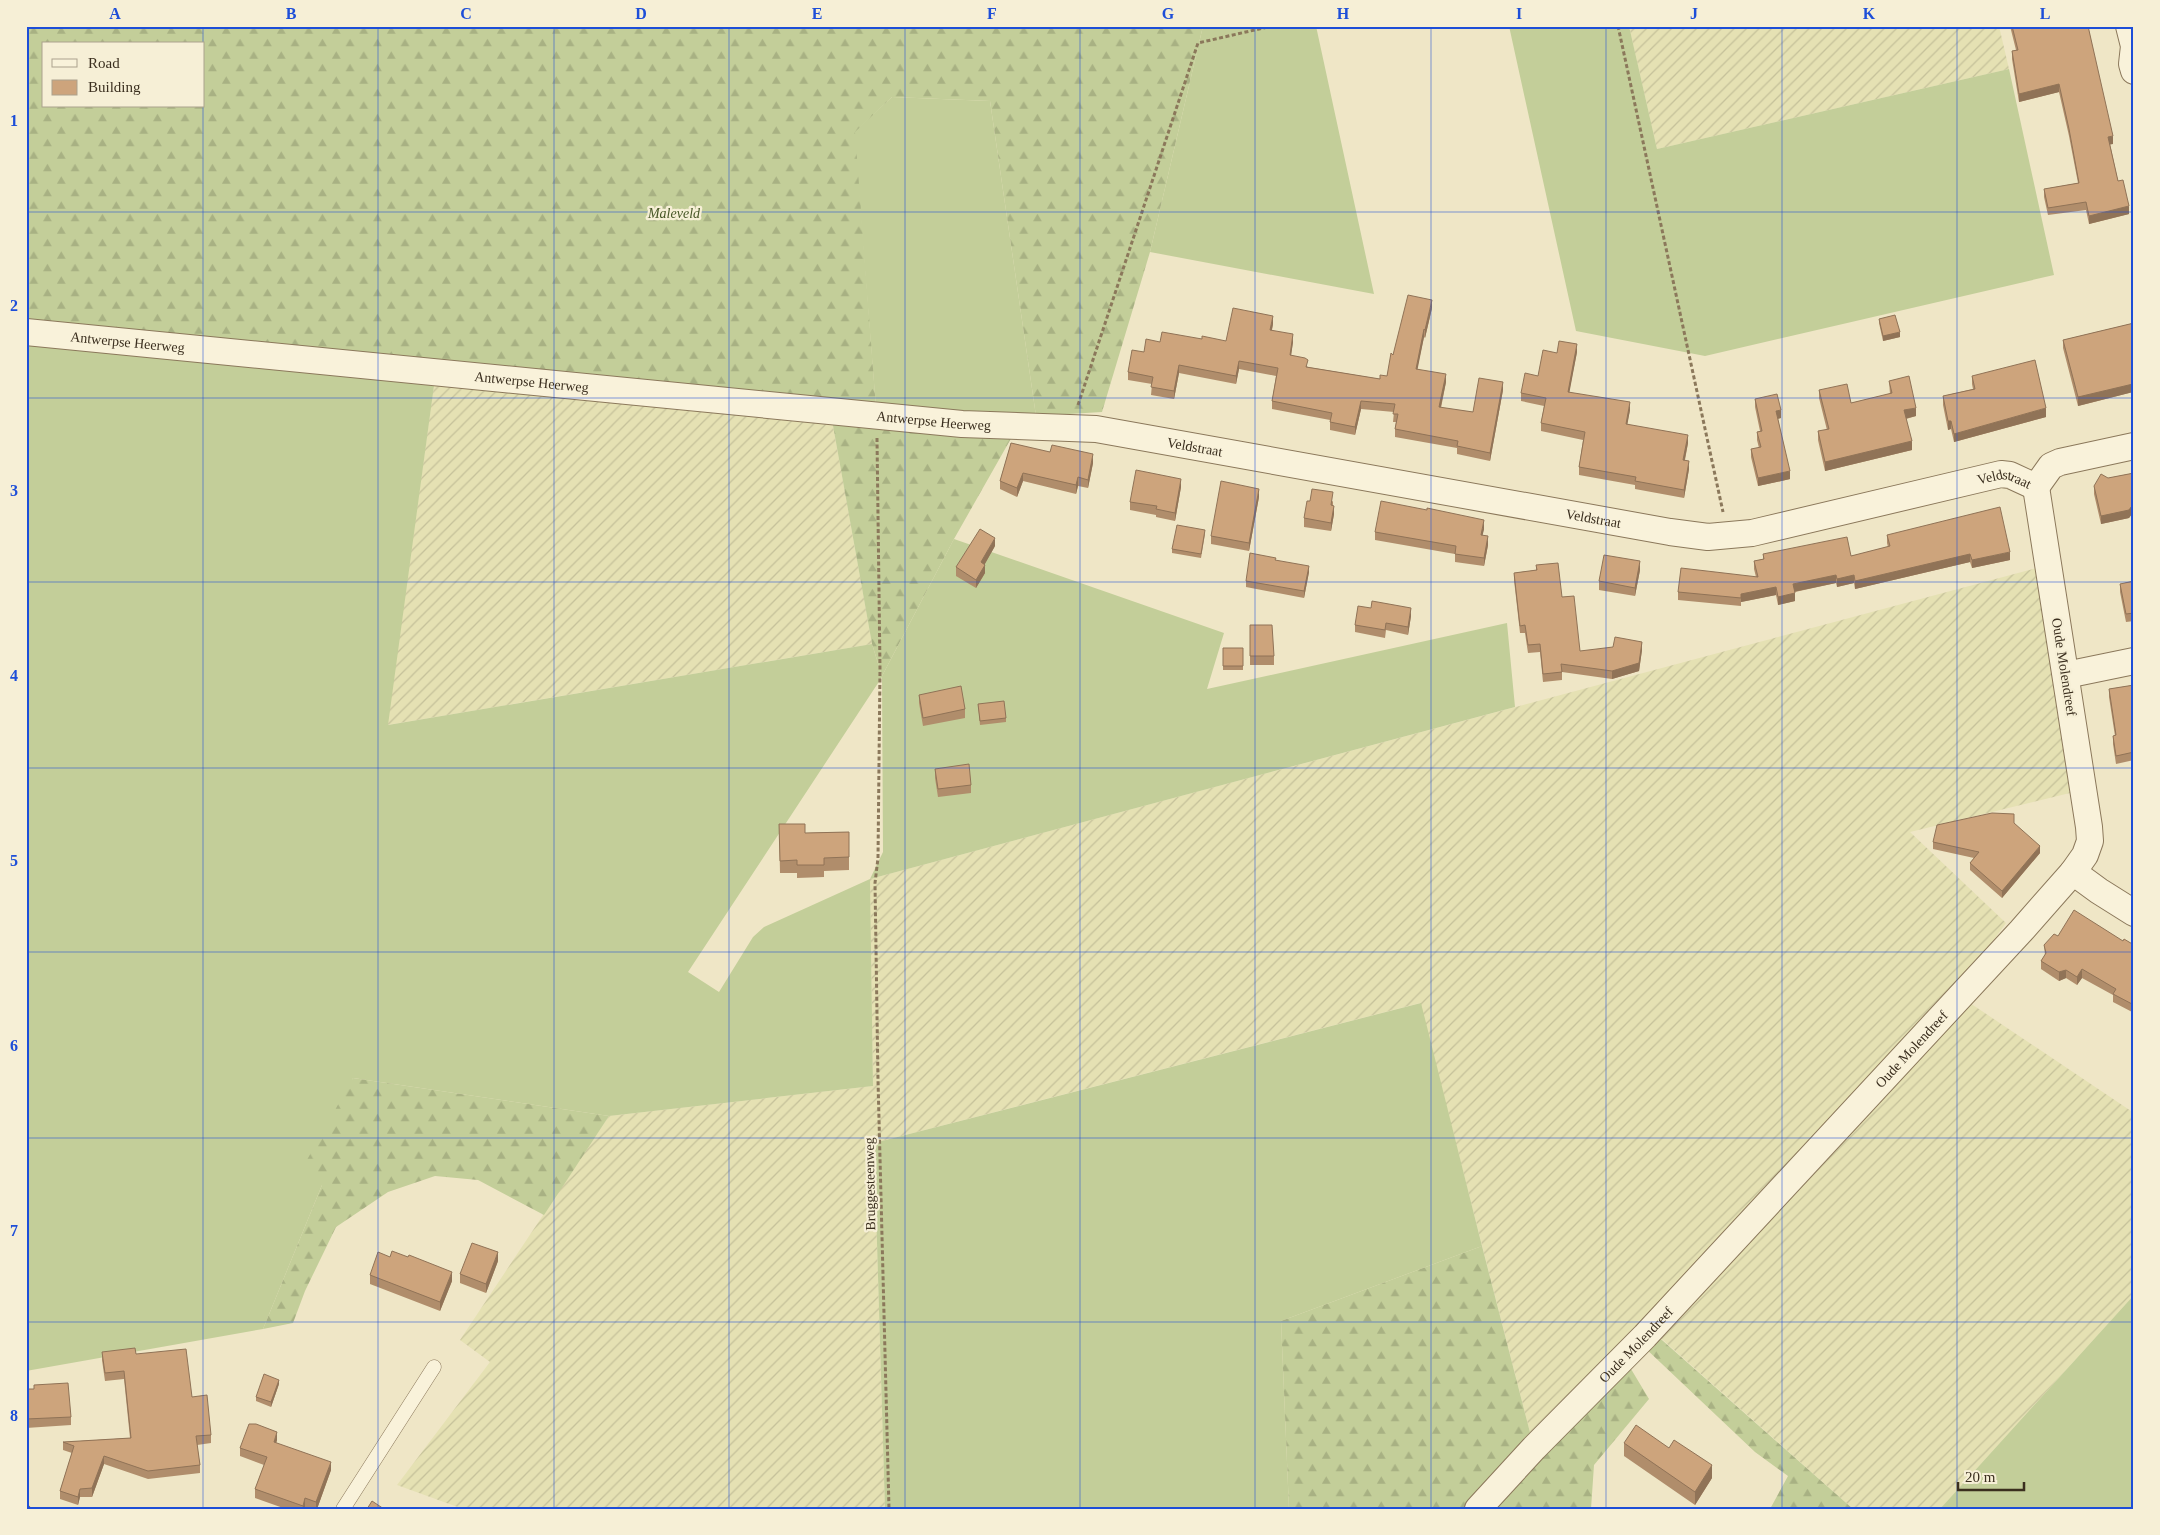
<svg xmlns="http://www.w3.org/2000/svg" width="2160" height="1535" viewBox="0 0 2160 1535" font-family="'Times New Roman',serif">
	<style>
		.farmland { fill: url(#farmland-furrows) }
		.grass { fill: #c3ce99; fill-rule: evenodd }
		.forest { fill: url(#forest-firs); fill-rule: evenodd }
		.lines { fill: none; stroke-linecap: round; stroke-linejoin: round }
		.service-casing { stroke: #8b785b; stroke-width: 15 }
		.minor-casing { stroke: #8b785b; stroke-width: 28 }
		.path { stroke: #8b785b; stroke-width: 3; stroke-dasharray: 4 2.5; stroke-linecap: butt }
		.service { stroke: #f9f2da; stroke-width: 14 }
		.minor { stroke: #f9f2da; stroke-width: 26 }
		.wall { fill: #b08d6b }
		.shaded-wall { fill: #907357 }
		.building { fill: #cda47c; stroke: #907357 }
		.grid { fill: none; stroke: #1d4ed8; stroke-width: 1; stroke-opacity: 0.55 }
		.labels { text-anchor: middle; dominant-baseline: central; stroke-width: 4.5; stroke-linejoin: round; paint-order: stroke }
		.park-label { font-size: 14px; font-style: italic; fill: #475726; stroke: #f6efd6 }
		.street-label { font-size: 14px; fill: #3b2f1f; stroke: #f6efd6 }
		.neatline { fill: none; stroke: #1d4ed8; stroke-width: 2 }
		.grid-label { font-size: 16px; text-anchor: middle; font-weight: bold; fill: #1d4ed8 }
	</style>
	<defs>
		<pattern id="farmland-furrows" width="10" height="10" patternUnits="userSpaceOnUse" patternTransform="scale(1.25)"><rect width="10" height="10" fill="#e5e1b3"/><path d="M-1 1l2-2M0 10L10 0M9 11l2-2" fill="none" stroke="#c5c19a"/></pattern>
		<pattern id="forest-firs" width="22" height="20" patternUnits="userSpaceOnUse" patternTransform="scale(1.25)"><rect width="22" height="20" fill="#c3ce99"/><path d="M5 1l3.5 6h-7zM16 11l3.5 6h-7z" fill="#a8b183"/></pattern>
	</defs>
	<rect width="100%" height="100%" fill="#efe6c6"/>
	<path class="farmland" d="M1629,26H1999L2009,69L1657,149Z
		M436,371L832,420L872,644L387,725Z
		M2037,568L2070,793L1910,832L2006,923L1955,993L2134,1113V1295L1940,1509H1853L1646,1325L1534,1448L1420,1003L874,1143L885,1509H463L397,1485L490,1362L460,1340L609,1116L873,1086L870,879Z"/>
	<path class="grass" d="M1203,26H1316L1374,294L1150,252Z
		M1509,26H1629L1657,149L2009,69L2054,275L1705,356L1576,331Z
		M892,97L990,101L1036,416L876,408L854,132Z
		M26,332L436,371L388,725L872,644L882,676L954,539L1224,633L1207,689L1507,623L1515,707L870,879L873,1086L609,1116L353,1078L322,1185L263,1329L26,1371ZM882,677L883,852L870,879L764,927L753,937L719,992L688,972Z
		M1421,1003L1482,1246L1281,1321L1289,1509H1007L1006,1507L885,1509L874,1143Z
		M2134,1295V1509H1940Z"/>
	<path class="forest" d="M26,26H1203L1150,252L1102,412L1036,416L990,101L892,97L855,132L876,408L1013,435L954,539L882,676L872,644L832,420L26,332ZM44,44H204V106H44Z
		M353,1078L609,1116L544,1215L478,1180L435,1176L388,1192L336,1227L305,1291L293,1323L263,1329L322,1185L303,1167Z
		M1482,1246L1534,1448L1628,1364L1649,1399L1594,1465L1591,1509H1289L1281,1321Z
		M1645,1325L1853,1509H1770L1788,1476L1755,1452L1643,1346Z"/>
	<g class="lines">
		<g class="service-casing">
			<path id="service" d="M343,1509L434,1367"/>
		</g>
		<g class="minor-casing">
			<g id="minor">
				<path d="M2129,26L2134,46L2132,64L2134,71"/>
				<path id="s1" d="M26,332L962,424L1096,429L1670,532L1708,537L1752,533L2001,474L2010,475L2036,487"/>
				<path d="M2036,487L2051,466L2060,462L2134,446"/>
				<path d="M2066,675L2134,661"/>
				<path d="M2073,872L2099,891L2134,913"/>
				<path id="s2" d="M1478,1509L1534,1448L1645,1336L2021,931L2073,872L2085,855L2090,841L2089,827L2036,487"/>
			</g>
		</g>
		<path class="path" d="M1618,26L1723,512
			M1078,405L1198,43L1272,26
			M877,438L880,669L878,858L875,883L878,1080L889,1509
			M26,1506L33,1509"/>
		<use href="#service" class="service"/>
		<use href="#minor" class="minor"/>
	</g>
	<path class="wall" d="M2010,26H2088L2113,144H2110L2118,181L2129,214L2089,224L2086,210L2048,215L2044,197V189L2078,183L2069,136L2059,92L2019,102L2012,59V51L2016,50Z
		M1432,308L1425,338L1424,337L1417,369L1446,382L1441,408L1473,412L1503,390L1490,461L1457,454V448L1395,437V429L1396,422H1393L1394,412L1361,409L1355,435L1330,430V420L1272,409V401L1276,376L1239,369L1236,384L1179,373L1174,399L1151,395L1152,384L1128,380V372L1144,352L1160,342L1226,341L1273,324L1272,330L1293,342L1291,355L1308,367L1380,379L1387,376L1393,355Z
		M1879,319L1900,337L1883,341L1879,323Z
		M2134,323V396L2133,392L2078,406L2063,348V340Z
		M1577,352L1569,392L1630,410L1627,424L1688,443L1685,460L1689,469L1684,498L1635,489V485L1579,475V467L1583,440L1541,431V423L1544,406L1521,401V393L1538,376L1557,353Z
		M1972,376L2046,417L1954,442L1951,429L1948,430L1943,405V396L1973,389L1972,384Z
		M1889,381L1916,416L1906,419L1912,450L1825,471L1818,440V431L1827,430L1819,398V390L1851,403L1890,394Z
		M1755,399L1781,418L1778,419L1790,479L1758,486L1751,457V449L1759,448L1757,440V432L1760,431L1755,407Z
		M1011,443L1093,463L1088,488L1078,486L1076,494L1023,481L1017,497L1000,489V481Z
		M2134,473V511L2129,518L2101,524L2094,494V486L2108,478Z
		M1181,487L1175,521L1156,517V515L1130,510V502Z
		M1259,497L1249,551L1211,544V536Z
		M1333,501V505L1334,514L1331,531L1304,527V518Z
		M1484,529L1482,535L1488,545L1484,566L1455,562V554L1375,540V532Z
		M1205,534L1201,558L1172,553V549Z
		M1887,535L2010,560L1972,568L1970,562L1855,589L1854,583L1837,587L1836,583L1795,592V601L1778,605L1776,595L1741,602V606L1678,600V592L1756,577L1754,569V561L1763,559V554L1851,556L1888,547L1887,543Z
		M995,546L984,565L985,573L976,588L956,576V567Z
		M1536,565L1562,597L1580,651L1642,650L1639,671L1612,679L1562,672V680L1543,682L1540,652L1528,653L1525,633H1520L1514,580V573L1536,570Z
		M1640,570L1635,596L1599,590V581Z
		M1309,572L1304,598L1246,587V581Z
		M2134,581V621L2126,622L2120,592V584Z
		M1411,616L1408,635L1386,630L1385,638L1355,632V625Z
		M1250,625L1274,656V665H1250Z
		M1223,648H1243V670H1223Z
		M2134,685V760L2116,764L2113,744V736H2115L2109,697V689Z
		M919,695L965,709V718L923,726L919,703Z
		M978,704L1006,718V722L980,725Z
		M935,769L971,785V793L938,797L935,778Z
		M2014,823L2040,853L2002,898L1970,870V863L1974,858L1933,849V842Z
		M779,824L805,833L849,832V870L824,871V877L797,878V873H780Z
		M2058,936L2123,941L2134,945V1013L2113,1002V995L2082,978L2077,985L2066,978L2059,981L2041,969V961L2045,955L2044,945Z
		M390,1257L452,1281L440,1311L370,1284V1275Z
		M498,1261L486,1293L460,1283V1274Z
		M102,1352L136,1354L192,1397L211,1435V1443L197,1445L200,1465V1473L148,1479L104,1464L92,1497H80L78,1505L60,1499V1491L72,1453L63,1450V1442L130,1438L124,1379L105,1381L102,1360Z
		M279,1384L271,1407L256,1401V1397Z
		M26,1389L71,1417V1425L26,1428Z
		M277,1440L276,1443L331,1470L317,1509H310L305,1507V1509H286L255,1498V1489L264,1465L240,1456V1448Z
		M1624,1443L1712,1478L1695,1505L1624,1456Z"/>
	<path class="shaded-wall" d="M2059,84V92L2019,102V94Z
		M2113,136V144L2108,145V137Z
		M2129,206V214L2089,224V216Z
		M1432,300V308L1425,338V330Z
		M1273,316V324L1270,338V330Z
		M1424,329V337L1416,377V369Z
		M1900,332V337L1883,341V336Z
		M1293,334V342L1290,363V355Z
		M1577,344V352L1568,400V392Z
		M1239,361V369L1236,384V376Z
		M1179,365V373L1174,399V391Z
		M1446,374V382L1439,415V407Z
		M1503,382V390L1490,461V453Z
		M2133,384V392L2078,406V397Z
		M1361,401V409L1355,435V427Z
		M1630,402V410L1626,432V424Z
		M1916,408V416L1904,419V410Z
		M2046,408V417L1954,442V434Z
		M1781,410V418L1776,419V411Z
		M1948,421H1951V429L1948,430Z
		M1688,435V443L1683,468V460Z
		M1912,441V450L1825,471V462Z
		M1093,454V463L1088,488V480Z
		M1689,461V469L1684,498V490Z
		M1790,471V479L1758,486V478Z
		M1023,473V481L1017,497V488Z
		M1078,477V486L1076,494V485Z
		M1181,479V487L1175,521V513Z
		M1259,489V497L1249,551V543Z
		M2134,503V511L2129,518L2101,524V516Z
		M1334,506V514L1331,531V523Z
		M1484,520V529L1481,543V535Z
		M1488,536V545L1484,566V558Z
		M995,538V546L981,571V562Z
		M2010,552V560L1972,568V560Z
		M1970,554V562L1855,589V581Z
		M1640,561V570L1635,596V588Z
		M985,565V573L976,588V580Z
		M1309,566V572L1304,598V591Z
		M1836,575V583L1793,592V584Z
		M1854,575V583L1837,587V579Z
		M1776,587V595L1741,602V594Z
		M1795,593V601L1778,605V597Z
		M1411,608V616L1408,635V627Z
		M1642,642V650L1639,671L1612,679V671Z
		M2040,846V853L2002,898V891Z
		M2082,969V978L2077,985V977Z
		M2066,970V978L2059,981V972Z
		M498,1252V1261L486,1293V1284Z
		M452,1272V1281L440,1311V1302Z
		M279,1380V1384L271,1407V1402Z
		M277,1432V1440L274,1450V1442Z
		M104,1456V1464L92,1497V1488Z
		M331,1462V1470L317,1509H316V1502Z
		M1712,1465V1478L1695,1505V1492Z
		M80,1489V1497L78,1505V1497Z
		M305,1498V1509H303V1506Z"/>
	<path class="building" d="M2012,26H2088L2113,136L2108,137L2118,181L2123,180L2129,206L2089,216L2086,202L2048,208L2044,189L2079,183L2069,129L2059,84L2019,94L2012,51L2018,50Z
		M1408,295L1432,300L1425,330L1424,329L1416,369L1446,374L1439,407L1473,412L1479,378L1503,382L1490,453L1457,446L1458,441L1395,429L1398,414H1393L1395,404L1361,401L1355,427L1330,422L1332,413L1272,401L1278,368L1239,361L1236,376L1179,365L1174,391L1151,387L1153,377L1128,372L1132,350L1144,352L1146,339L1160,342L1162,332L1202,339V336L1226,341L1233,308L1273,316L1270,330L1293,334L1290,355L1305,358L1308,360L1306,367L1380,379V375L1387,376L1391,353L1393,355Z
		M1895,315L1900,332L1883,336L1879,319Z
		M2134,323V387L2133,384L2078,397L2063,340Z
		M1559,341L1577,344L1568,392L1630,402L1626,424L1688,435L1683,460L1689,461L1684,490L1635,481L1636,477L1579,467L1585,432L1541,423L1546,398L1521,393L1525,373L1538,376L1543,350L1557,353Z
		M2035,360L2046,408L1954,434L1951,421H1948L1943,396L1975,389L1972,376Z
		M1909,376L1916,408L1904,410L1912,441L1825,462L1818,431L1829,429L1819,390L1847,384L1851,403L1892,393L1889,381Z
		M1777,394L1781,410L1776,411L1790,471L1758,478L1751,449L1761,447L1757,432L1762,431L1755,399Z
		M1011,443L1050,452L1052,445L1093,454L1088,480L1078,477L1076,485L1023,473L1017,488L1000,481Z
		M1136,470L1181,479L1175,513L1156,509L1157,506L1130,502Z
		M2134,473V503L2129,510L2101,516L2094,486L2101,474L2108,478Z
		M1221,481L1259,489L1249,543L1211,536Z
		M1312,489L1333,492L1331,505L1334,506L1331,523L1304,518L1307,501H1310Z
		M1381,501L1427,510V508L1484,520L1481,535L1488,536L1484,558L1455,554L1456,546L1375,532Z
		M2000,507L2010,552L1972,560L1970,554L1855,581L1854,575L1837,579L1836,575L1793,584L1795,593L1778,597L1776,587L1741,594V598L1678,592L1681,568L1758,577L1754,561L1764,559L1763,554L1847,537L1851,556L1890,546L1887,535Z
		M1177,525L1205,530L1201,554L1172,549Z
		M980,529L995,538L981,562L985,565L976,580L956,567Z
		M1250,553L1276,558L1275,560L1309,566L1304,591L1246,581Z
		M1604,555L1640,561L1635,588L1599,581Z
		M1558,563L1562,597L1574,596L1580,651L1613,647L1615,637L1642,642L1639,663L1612,671L1561,664L1562,672L1543,674L1540,644L1528,645L1525,625L1520,626L1514,573L1537,570L1536,565Z
		M2134,581V613L2126,614L2120,584Z
		M1372,601L1411,608L1408,627L1386,623L1385,630L1355,625L1358,606L1371,608Z
		M1250,625H1272L1274,656H1250Z
		M1223,648H1243V666H1223Z
		M2134,685V752L2116,756L2113,736L2116,735L2109,689Z
		M961,686L965,709L923,718L919,695Z
		M1004,701L1006,718L980,721L978,704Z
		M969,764L971,785L938,789L935,769Z
		M1992,813L2014,814V823L2040,846L2002,891L1970,863L1979,852L1933,842L1937,825Z
		M779,824H805V833L849,832V857L824,858V865H797V860L780,861Z
		M2074,910L2123,941L2124,939L2134,945V1005L2113,994L2116,989L2082,969L2077,977L2066,970L2059,972L2041,961L2046,953L2044,945L2054,934L2058,936Z
		M472,1243L498,1252L486,1284L460,1274Z
		M392,1251L408,1257L409,1255L452,1272L440,1302L370,1275L378,1252L390,1257Z
		M135,1348L136,1354L186,1349L192,1397L207,1395L211,1435L196,1436L200,1465L148,1471L104,1456L92,1488L80,1489L78,1497L60,1491L74,1446L63,1442L131,1438L124,1371L105,1373L102,1352Z
		M264,1374L279,1380L271,1402L256,1397Z
		M68,1383L71,1417L26,1419V1389H34V1385Z
		M249,1424H256L277,1432L274,1442L331,1462L316,1502L305,1498L303,1506L255,1489L267,1457L240,1448Z
		M1636,1425L1669,1448L1674,1440L1712,1465L1695,1492L1624,1443Z
		M372,1501L384,1509H367Z"/>
	<path class="grid" d="M203,26V44M378,26V1509M554,26V1509M729,26V1509M905,26V1509M1080,26V1509M1255,26V1509M1431,26V1509M1606,26V1509M1782,26V1509M1957,26V1509M203,106V1509M26,212H2134M26,398H2134M26,582H2134M26,768H2134M26,952H2134M26,1138H2134M26,1322H2134"/>
	<g class="labels">
		<g class="park-label">
			<text x="674" y="213">Maleveld</text>
		</g>
		<g class="street-label">
			<text stroke="none"><textPath href="#s1" startOffset="102">Antwerpse Heerweg</textPath></text>
			<text stroke="none"><textPath href="#s1" startOffset="508">Antwerpse Heerweg</textPath></text>
			<text stroke="none"><textPath href="#s1" startOffset="912">Antwerpse Heerweg</textPath></text>
			<text stroke="none"><textPath href="#s1" startOffset="1175">Veldstraat</textPath></text>
			<text stroke="none"><textPath href="#s1" startOffset="2000">Veldstraat</textPath></text>
			<text stroke="none"><textPath href="#s1" startOffset="1580">Veldstraat</textPath></text>
			<text transform="translate(2064 667) rotate(81)">Oude Molendreef</text>
			<text stroke="none"><textPath href="#s2" startOffset="632">Oude Molendreef</textPath></text>
			<text transform="translate(870 1184) rotate(-91)">Bruggesteenweg</text>
			<text stroke="none"><textPath href="#s2" startOffset="228">Oude Molendreef</textPath></text>
		</g>
	</g>
	<rect width="2160" height="1535" fill="none" stroke="#f6efd6" stroke-width="55"/>
	<rect x="42" y="42" width="162" height="65" fill="#f6efd6" stroke="#aba28d"/>
	<rect x="52" y="59" width="25" height="8" fill="#f9f2da" stroke="#aba28d"/>
	<text x="88" y="68" font-size="15" fill="#3b2f1f">Road</text>
	<rect x="52" y="80" width="25" height="15" fill="#cda47c" stroke="#aba28d"/>
	<text x="88" y="92" font-size="15" fill="#3b2f1f">Building</text>
	<path d="M1958 1482v8h66v-8" fill="none" stroke="#3b2f1f" stroke-width="2.5"/>
	<text x="1965" y="1482" font-size="15" fill="#3b2f1f" stroke="#f6efd6" stroke-width="4" paint-order="stroke">20 m</text>
	<rect x="28" y="28" width="2104" height="1480" class="neatline"/>
	<g class="grid-label">
		<text x="115" y="19">A</text>
		<text x="291" y="19">B</text>
		<text x="466" y="19">C</text>
		<text x="641" y="19">D</text>
		<text x="817" y="19">E</text>
		<text x="992" y="19">F</text>
		<text x="1168" y="19">G</text>
		<text x="1343" y="19">H</text>
		<text x="1519" y="19">I</text>
		<text x="1694" y="19">J</text>
		<text x="1869" y="19">K</text>
		<text x="2045" y="19">L</text>
		<text x="14" y="126">1</text>
		<text x="14" y="311">2</text>
		<text x="14" y="496">3</text>
		<text x="14" y="681">4</text>
		<text x="14" y="866">5</text>
		<text x="14" y="1051">6</text>
		<text x="14" y="1236">7</text>
		<text x="14" y="1421">8</text>
	</g>
</svg>
